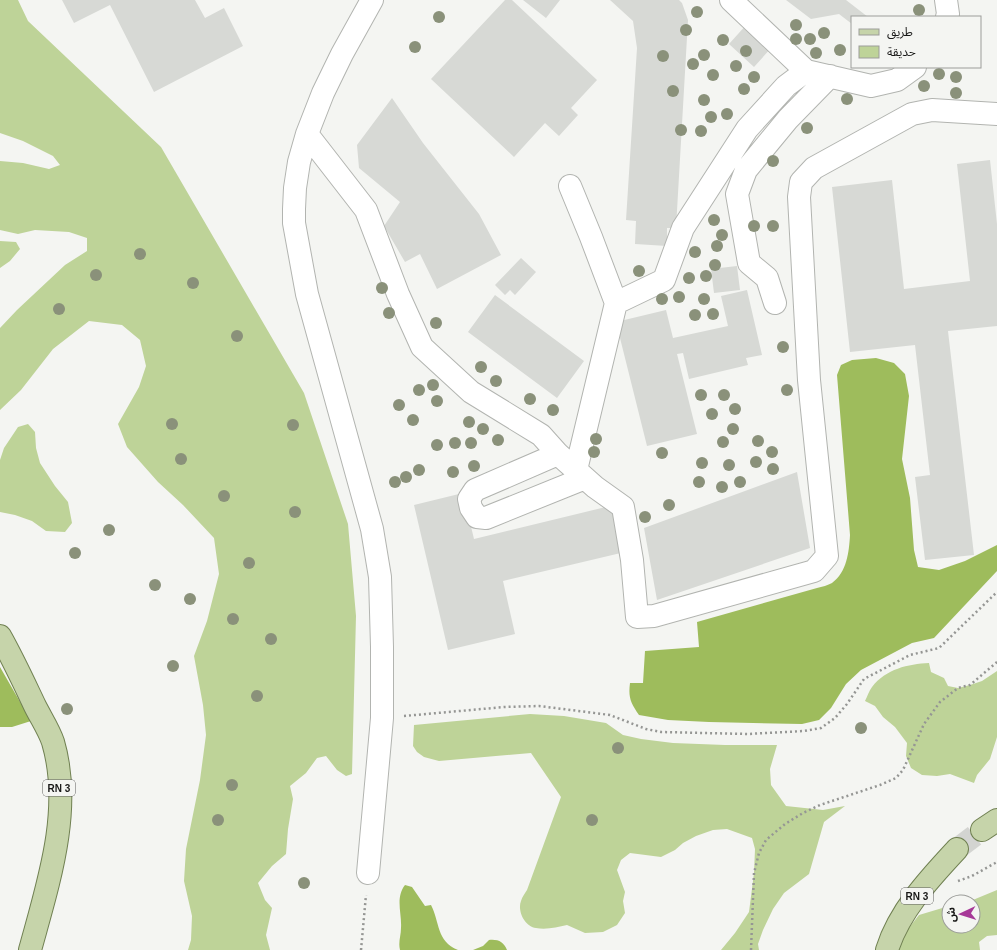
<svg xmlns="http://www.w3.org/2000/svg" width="997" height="950" viewBox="0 0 997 950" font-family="Helvetica,'Noto Sans Arabic',sans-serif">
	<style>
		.green { fill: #bed398 }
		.forest { fill: #9ebc5c }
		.building { fill: #d7d9d5 }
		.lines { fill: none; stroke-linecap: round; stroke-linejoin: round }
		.primary-tunnel { stroke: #d3d4d1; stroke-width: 22; stroke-dasharray: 22 11; stroke-linecap: butt }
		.street-casing { stroke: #b2b4b0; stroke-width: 24 }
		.primary-casing { stroke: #708052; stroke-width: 24 }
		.path { stroke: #959694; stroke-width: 2.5; stroke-dasharray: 2 3; stroke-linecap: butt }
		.street { stroke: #fff; stroke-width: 22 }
		.primary { stroke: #c6d4aa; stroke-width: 22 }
		.tree { fill: #8a917a }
		.labels { text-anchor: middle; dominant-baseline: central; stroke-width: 3; stroke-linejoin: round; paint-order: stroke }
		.shield { fill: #f4f5f2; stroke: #5a5a59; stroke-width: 1 }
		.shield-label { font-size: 10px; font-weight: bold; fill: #181817 }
	</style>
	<rect width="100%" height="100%" fill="#f4f5f2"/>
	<path class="green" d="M0,0H18L28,21L161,147L304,393L348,524L356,616L352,774L346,776L337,770L326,756L317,758L306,773L290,786L293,799L288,829L286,854L272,866L258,883L265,900L272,908L266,935L270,950H188L191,940L192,916L184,881L186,849L200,780L206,735L203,705L194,656L207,621L219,574L214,538L183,505L158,482L127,447L118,424L139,387L146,366L140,340L122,325L89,321L53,349L21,390L0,410V328L17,310L65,265L87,251V238L69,232L35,230L18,234L0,230V161L23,163L49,169L60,165L53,156L23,141L0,133Z
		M0,241L16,242L20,249L10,261L0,268Z
		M28,424L35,432L36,448L40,463L55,486L68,502L72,523L65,532L46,531L32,521L15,515L0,512V460L4,448L18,427Z
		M929,663L931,672L944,678L948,686L958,688L970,685L982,681L997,671V737L990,759L977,775L974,783L950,774L937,776L922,775L911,768L906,756L907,743L895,727L883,717L875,706L865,701C867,697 869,691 872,687C886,669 908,664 929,663Z
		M530,714L564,716L606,723L623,735L641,739L673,743L725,745H777L770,769L771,785L786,806L823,810L845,806L824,822L809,874L784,893L773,909L763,930L758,944L759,950H721L735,933L749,912L754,873L755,849L752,838L727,829L713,830L696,836L683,843L675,850L661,857L630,853L621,860L617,870L625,892L623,901L625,913L617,925L603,932L585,933L567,925C557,927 547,930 536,928C525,927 517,911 521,901C522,897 525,893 527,890L561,797L531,753L439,761L424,757L417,752L413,746L414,725Z
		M997,890V935L987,936L979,942L980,950H896L908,929L919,915L949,906V926H973V902H968Z"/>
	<path class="forest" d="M876,358L894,363L905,374L909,396L902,459L910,498L914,550L918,567L939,570L965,561L997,545V571L934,638L912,643L861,670L846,684L831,708L819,720L802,724L709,722L668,720L639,715C631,703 628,698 630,683H643L645,651L699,647L697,622L817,588C822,587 828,585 832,583C847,572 849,552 850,535L837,375L841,365L852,360Z
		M0,667L31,721L12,727H0Z
		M405,885L412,887L425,906L431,905C440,922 436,941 458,950H400C398,942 401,936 401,928C402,913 395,898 405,885Z
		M489,940C498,939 504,942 507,950H473L483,946Z"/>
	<path class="building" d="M62,0H195L205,18L224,8L243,46L154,92L110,5L74,23Z
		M505,0H512L597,80L571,108L578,115L559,136L545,123L514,157L431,79Z
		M523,0H560L546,18Z
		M610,0H679L682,3L688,20L676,228H667V246L635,244L636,221L626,220L637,48L633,21Z
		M786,0H846L868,17H852V24L839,14L811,19Z
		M747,24L772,47L754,67L729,44Z
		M392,98L423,143L479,214L501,255L437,289L420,254L405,262L384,226L400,202L359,168L357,145Z
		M990,160L997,224V326L948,331L974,555L925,560L915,477L930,475L915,345L850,352L832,187L892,180L904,289L970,281L957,164Z
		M521,258L536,272L515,295L510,290L505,295L495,285Z
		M737,266L740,290L714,293L711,269Z
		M747,290L762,355L746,358L748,365L689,379L683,353L677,354L697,434L647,446L616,322L666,310L673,338L728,326L721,296Z
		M495,295L584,361L557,398L468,332Z
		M797,472L810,548L657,600L644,528Z
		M463,493L474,539L614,505L625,552L503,581L515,634L448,650L414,505Z"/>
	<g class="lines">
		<path class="primary-tunnel" d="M957,849L982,830"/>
		<g class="street-casing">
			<path id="street" d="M731,0L806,71
				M946,0L948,14L947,17
				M307,134L366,210L398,294L422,347L471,392L541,435L558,454L595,487L623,507L632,560L637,617L654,616L814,571L827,556L809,380L799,197L801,182L814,168L912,114L932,110L997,114
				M570,186L591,237L616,303
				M775,303L767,278L749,263L737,194L746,170L788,119L830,76
				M558,454L475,490L469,499L471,508L477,517L486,518L585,478
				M576,470L616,303L664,280L683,228L747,129L786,86L806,71L871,86L897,80L915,67
				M368,873L382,718V647L380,577L372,529L307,294L294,223V209L295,188L299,162L307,134L323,93L342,54L372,0"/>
		</g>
		<g class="primary-casing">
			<path id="primary" d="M0,636C13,659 24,683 35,706C41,718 49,730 53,742C73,810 48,884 30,950
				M982,830L997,820
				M887,950C899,911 930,878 957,849"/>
		</g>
		<path class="path" d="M404,716L504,707L539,706L610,715L646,729L661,732L748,734L804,731L821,728L835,718L847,704L864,679L910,655L939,648L997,592
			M958,881L972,876L997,862
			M361,950L366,895
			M751,950L754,873L759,853L766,840L785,824L803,813L820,805L880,785L896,778L903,770L924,724L940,702L958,688L970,685L997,662"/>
		<use href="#street" class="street"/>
		<use href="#primary" class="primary"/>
	</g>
	<g class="tree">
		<circle cx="919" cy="10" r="6"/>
		<circle cx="697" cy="12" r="6"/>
		<circle cx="439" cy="17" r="6"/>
		<circle cx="796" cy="25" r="6"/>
		<circle cx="686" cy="30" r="6"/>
		<circle cx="824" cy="33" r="6"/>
		<circle cx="796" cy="39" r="6"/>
		<circle cx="810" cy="39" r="6"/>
		<circle cx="723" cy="40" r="6"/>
		<circle cx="415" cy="47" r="6"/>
		<circle cx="840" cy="50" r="6"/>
		<circle cx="746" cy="51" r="6"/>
		<circle cx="816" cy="53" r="6"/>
		<circle cx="704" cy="55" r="6"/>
		<circle cx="663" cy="56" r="6"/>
		<circle cx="693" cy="64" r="6"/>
		<circle cx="736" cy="66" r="6"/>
		<circle cx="939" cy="74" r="6"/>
		<circle cx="713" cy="75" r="6"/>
		<circle cx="754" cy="77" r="6"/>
		<circle cx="956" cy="77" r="6"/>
		<circle cx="924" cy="86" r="6"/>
		<circle cx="744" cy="89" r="6"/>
		<circle cx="673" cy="91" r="6"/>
		<circle cx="956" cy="93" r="6"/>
		<circle cx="847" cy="99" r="6"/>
		<circle cx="704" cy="100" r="6"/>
		<circle cx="727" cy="114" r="6"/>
		<circle cx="711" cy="117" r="6"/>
		<circle cx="807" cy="128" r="6"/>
		<circle cx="681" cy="130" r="6"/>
		<circle cx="701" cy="131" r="6"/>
		<circle cx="773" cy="161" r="6"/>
		<circle cx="714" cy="220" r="6"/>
		<circle cx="754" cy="226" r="6"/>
		<circle cx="773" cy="226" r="6"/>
		<circle cx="722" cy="235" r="6"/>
		<circle cx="717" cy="246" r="6"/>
		<circle cx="695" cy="252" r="6"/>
		<circle cx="140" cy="254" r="6"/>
		<circle cx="715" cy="265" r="6"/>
		<circle cx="639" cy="271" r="6"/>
		<circle cx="96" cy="275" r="6"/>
		<circle cx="706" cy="276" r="6"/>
		<circle cx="689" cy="278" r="6"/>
		<circle cx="193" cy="283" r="6"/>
		<circle cx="382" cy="288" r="6"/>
		<circle cx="679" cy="297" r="6"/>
		<circle cx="662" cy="299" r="6"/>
		<circle cx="704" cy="299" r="6"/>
		<circle cx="59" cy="309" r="6"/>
		<circle cx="389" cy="313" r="6"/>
		<circle cx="713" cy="314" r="6"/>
		<circle cx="695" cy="315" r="6"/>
		<circle cx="436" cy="323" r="6"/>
		<circle cx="237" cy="336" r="6"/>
		<circle cx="783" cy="347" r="6"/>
		<circle cx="481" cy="367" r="6"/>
		<circle cx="496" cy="381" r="6"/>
		<circle cx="433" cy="385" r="6"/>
		<circle cx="419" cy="390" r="6"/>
		<circle cx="787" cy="390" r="6"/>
		<circle cx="701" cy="395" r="6"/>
		<circle cx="724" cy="395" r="6"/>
		<circle cx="530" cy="399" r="6"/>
		<circle cx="437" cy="401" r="6"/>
		<circle cx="399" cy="405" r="6"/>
		<circle cx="735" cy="409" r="6"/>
		<circle cx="553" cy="410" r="6"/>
		<circle cx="712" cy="414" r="6"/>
		<circle cx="413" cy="420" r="6"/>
		<circle cx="469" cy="422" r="6"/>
		<circle cx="172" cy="424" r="6"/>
		<circle cx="293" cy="425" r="6"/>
		<circle cx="483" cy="429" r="6"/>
		<circle cx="733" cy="429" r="6"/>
		<circle cx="596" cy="439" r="6"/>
		<circle cx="498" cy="440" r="6"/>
		<circle cx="758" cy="441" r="6"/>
		<circle cx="723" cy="442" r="6"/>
		<circle cx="455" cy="443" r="6"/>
		<circle cx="471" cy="443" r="6"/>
		<circle cx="437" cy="445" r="6"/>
		<circle cx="594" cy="452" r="6"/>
		<circle cx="772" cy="452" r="6"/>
		<circle cx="662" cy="453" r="6"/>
		<circle cx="181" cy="459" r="6"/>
		<circle cx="756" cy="462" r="6"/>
		<circle cx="702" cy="463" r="6"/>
		<circle cx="729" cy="465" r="6"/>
		<circle cx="474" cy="466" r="6"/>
		<circle cx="773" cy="469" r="6"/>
		<circle cx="419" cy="470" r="6"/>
		<circle cx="453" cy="472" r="6"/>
		<circle cx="406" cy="477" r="6"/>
		<circle cx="395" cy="482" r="6"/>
		<circle cx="699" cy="482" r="6"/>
		<circle cx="740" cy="482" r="6"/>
		<circle cx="722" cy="487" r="6"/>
		<circle cx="224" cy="496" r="6"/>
		<circle cx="669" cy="505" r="6"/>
		<circle cx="295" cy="512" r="6"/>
		<circle cx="645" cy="517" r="6"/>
		<circle cx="109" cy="530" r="6"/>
		<circle cx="75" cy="553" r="6"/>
		<circle cx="249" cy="563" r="6"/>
		<circle cx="155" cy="585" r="6"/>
		<circle cx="190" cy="599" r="6"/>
		<circle cx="233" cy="619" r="6"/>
		<circle cx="271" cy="639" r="6"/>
		<circle cx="173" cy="666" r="6"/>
		<circle cx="257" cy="696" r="6"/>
		<circle cx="67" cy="709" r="6"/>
		<circle cx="861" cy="728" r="6"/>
		<circle cx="618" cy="748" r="6"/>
		<circle cx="232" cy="785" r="6"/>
		<circle cx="218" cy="820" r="6"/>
		<circle cx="592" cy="820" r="6"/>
		<circle cx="304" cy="883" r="6"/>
	</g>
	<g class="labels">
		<g class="shield">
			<rect x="43" y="780" width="32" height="16" rx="3"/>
			<rect x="901" y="888" width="32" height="16" rx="3"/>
		</g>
		<g class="shield-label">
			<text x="59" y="788">RN 3</text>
			<text x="917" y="896">RN 3</text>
		</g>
	</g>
	<rect x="851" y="16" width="130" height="52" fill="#f4f5f2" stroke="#9c9d9a"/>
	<rect x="859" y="29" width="20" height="6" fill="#c6d4aa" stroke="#9c9d9a"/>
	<text x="887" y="36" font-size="12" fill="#181817">طريق</text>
	<rect x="859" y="46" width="20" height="12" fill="#bed398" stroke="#9c9d9a"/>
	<text x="887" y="56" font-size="12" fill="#181817">حديقة</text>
	<g transform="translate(961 914) rotate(266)"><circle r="19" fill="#f4f5f2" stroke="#9c9d9a"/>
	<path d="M0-3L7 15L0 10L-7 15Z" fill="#a73998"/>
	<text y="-6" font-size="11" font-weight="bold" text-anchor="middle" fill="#181817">ش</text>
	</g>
</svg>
